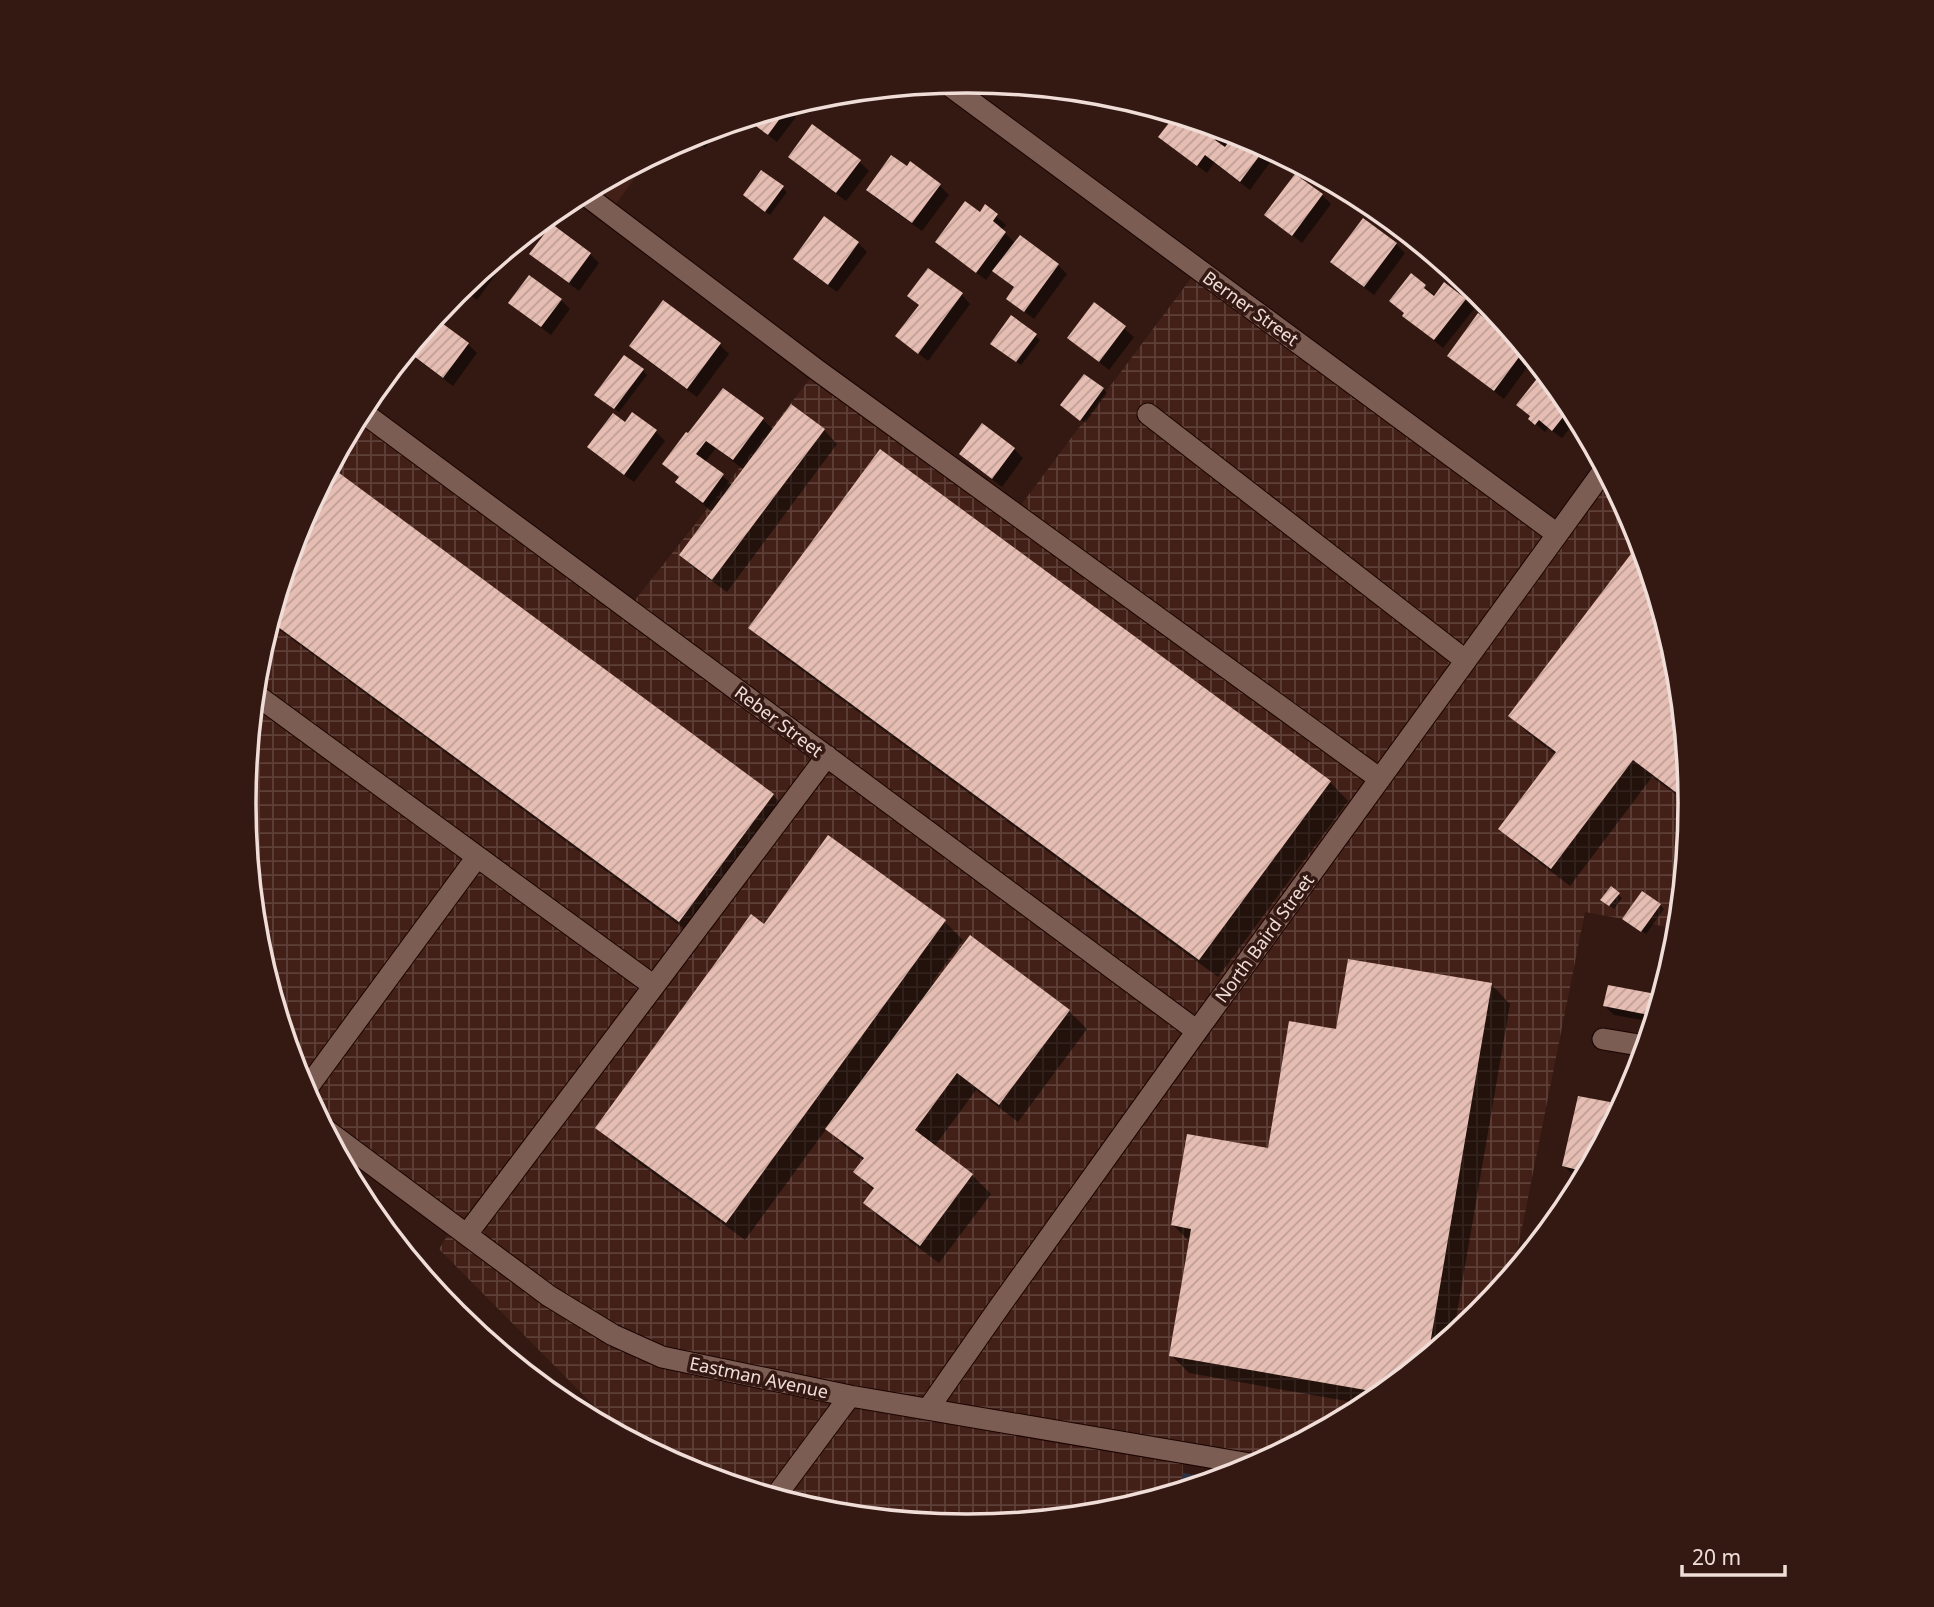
<svg xmlns="http://www.w3.org/2000/svg" width="1934" height="1607" viewBox="0 0 1934 1607" font-family="'Noto Sans',sans-serif">
	<style>
		.built { fill: #422017 }
		.industrial { fill: url(#industrial-grid) }
		.park { fill: url(#park-dots) }
		.shadow { fill: #0007; fill-rule: evenodd }
		.building { fill: url(#building-hatch) }
		.lines { fill: none; stroke-linecap: round; stroke-linejoin: round }
		.minor-casing { stroke: #1a0401; stroke-width: 23 }
		.minor { stroke: #7c5d54; stroke-width: 21 }
		.rail-casing { stroke: #dcc9c3; stroke-width: 8 }
		.rail { stroke: #331912; stroke-width: 5; stroke-dasharray: 16; stroke-linecap: butt }
		.labels { text-anchor: middle; dominant-baseline: central; stroke-width: 7; stroke-linejoin: round; paint-order: stroke }
		.street-label { font-size: 18px; fill: #f0ddd8; stroke: #331912 }
		.rim { fill: none; stroke: #f0ddd8; stroke-width: 3.5 }
	</style>
	<defs>
		<pattern id="industrial-grid" width="8" height="8" patternUnits="userSpaceOnUse" patternTransform="scale(1.75)"><rect width="8" height="8" fill="#422017"/><path d="M0 4h8M4 0v8" fill="none" stroke="#5e4038"/></pattern>
		<pattern id="park-dots" width="8" height="8" patternUnits="userSpaceOnUse" patternTransform="scale(1.75)"><rect width="8" height="8" fill="#2d3145"/><path d="M2 2h.1M6 6h.1" fill="none" stroke="#424556" stroke-width="1.8" stroke-linecap="round"/></pattern>
		<pattern id="building-hatch" width="6" height="6" patternUnits="userSpaceOnUse" patternTransform="scale(1.75)"><rect width="6" height="6" fill="#e6bdb2"/><path d="M-1 1l2-2M0 6l6-6M5 7l2-2" fill="none" stroke="#be9e96"/></pattern>
	</defs>
	<rect width="100%" height="100%" fill="#331912"/>
	<path class="built" d="M649,158L616,204L593,188Z"/>
	<path class="industrial" d="M1198,269L1556,533L1604,470L1635,527L1676,663L1690,804L1678,929L1585,912L1513,1273L1478,1315L1368,1405L1256,1465L1182,1453L1183,1473L1180,1491L1108,1513L967,1526L826,1513L690,1471L625,1437L439,1249L454,1225L326,1130L299,1080L258,944L244,803L258,662L299,526L361,411L628,609L817,370L1015,513Z"/>
	<path class="park" d="M1183,1473L1218,1479L1180,1491Z"/>
	<path class="shadow" d="M786,107L796,117L777,142L746,119Z
		M1177,115L1218,128L1232,140L1237,134L1262,152L1271,161L1250,190L1214,163L1207,173L1170,146L1161,137Z
		M722,126L705,148L689,136L691,135Z
		M813,127L860,162L869,171L846,201L799,166L790,157Z
		M911,164L940,186L949,195L922,231L877,199L868,190L907,169Z
		M762,172L787,192L770,215L749,199Z
		M1322,195L1331,204L1302,243L1267,215Z
		M1361,198L1384,215L1381,220L1358,202Z
		M986,207L1006,225L1002,230L1015,243L1020,237L1058,265L1067,274L1034,319L1008,299L1015,289L993,270L986,280L946,251L937,242L980,215Z
		M824,219L858,243L867,252L837,292L804,268L795,259Z
		M1396,244L1405,253L1374,295L1342,271L1333,262Z
		M532,254H590L599,263L579,291L541,263Z
		M494,261L501,267L477,300L461,288Z
		M1411,276L1435,296L1465,300L1474,309L1443,348L1404,316Z
		M962,295L970,304L928,361L897,336L920,306L909,296Z
		M561,300L570,309L551,335L520,312L511,303Z
		M1094,304L1134,337L1109,370L1069,338Z
		M1479,316L1524,350L1533,359L1504,399L1458,364L1449,355Z
		M1012,318L1040,340L1021,365L997,347Z
		M434,319L468,344L477,353L453,386L407,352Z
		M720,345L729,354L697,397L640,355L631,346Z
		M643,371L647,375L619,412L601,399Z
		M1544,372L1568,402L1577,419L1562,438L1548,428L1545,432L1530,419Z
		M1103,389L1107,393L1085,423L1067,409Z
		M723,390L763,420L774,430H824L837,444L727,592L695,569L681,555L713,512L686,491L677,482L680,478L664,464L689,436ZM716,448L744,470L733,485L705,462Z
		M633,414L656,432L665,441L634,482L598,456L589,447L625,424Z
		M1014,449L1023,458L1002,487L970,463L961,454Z
		M299,526L773,795L791,814L698,939L270,623Z
		M1640,544L1676,663L1690,805L1652,777L1570,886L1519,847L1500,828L1556,755L1529,734L1510,716Z
		M750,628L1330,782L1348,801L1218,977L769,646Z
		M1618,894L1622,898L1614,909L1607,903Z
		M1660,905L1664,909L1646,934L1628,922Z
		M945,922L963,940L932,982L935,984L1069,1011L1087,1029L1018,1122L976,1090L934,1147L972,1175L991,1194L939,1263L883,1221L865,1203L874,1191L855,1172L864,1161L845,1147L827,1128L745,1240L616,1146L598,1128L765,926Z
		M1349,961L1492,985L1510,1004L1453,1336L1369,1405L1189,1373L1171,1355L1190,1242L1173,1225L1269,1150L1337,1031Z
		M1660,997L1653,1022L1614,1015L1605,1006Z
		M1609,1104L1618,1113L1583,1177L1573,1175L1564,1166Z"/>
	<path class="building" d="M789,106L768,135L746,119Z
		M1175,115L1222,129L1215,140L1225,147L1235,133L1241,135L1263,151L1240,182L1205,155L1197,166L1158,137Z
		M812,124L861,160L836,193L788,157Z
		M713,129L700,145L688,137L691,135Z
		M891,155L907,166L910,161L941,184L912,223L866,190Z
		M761,170L784,186L765,212L743,195Z
		M1295,174L1323,194L1292,236L1264,215Z
		M1359,197L1380,212L1376,217L1356,202Z
		M965,201L980,212L985,204L998,214L993,221L1006,232L976,273L935,242Z
		M824,216L859,242L828,285L793,259Z
		M1363,218L1397,243L1364,287L1330,262Z
		M552,224L591,253L569,283L529,254Z
		M1020,235L1059,264L1024,312L1006,299L1014,287L992,271Z
		M928,268L963,293L918,354L895,336L919,305L907,296Z
		M482,271L467,292L461,288Z
		M1411,273L1426,285L1424,288L1434,296L1444,282L1466,299L1434,340L1402,316L1404,313L1389,301Z
		M529,275L562,299L541,327L508,303Z
		M663,300L721,343L687,389L629,346Z
		M1094,302L1126,326L1099,362L1067,338Z
		M1478,313L1525,349L1494,391L1447,356Z
		M1011,315L1037,334L1016,362L990,344Z
		M435,318L469,343L443,378L407,351Z
		M624,355L644,369L614,409L594,395Z
		M1543,371L1571,407L1552,431L1539,420L1535,425L1528,419L1530,416L1516,405Z
		M1084,374L1104,388L1080,421L1060,405Z
		M723,388L764,418L733,460L706,441L696,454L724,474L703,503L675,482L679,477L662,464L686,432L688,433Z
		M791,404L825,429L712,580L679,555Z
		M632,412L657,430L624,475L587,447L613,413L625,422Z
		M982,423L1015,448L992,479L959,454Z
		M880,449L1331,781L1199,960L748,628Z
		M331,467L774,794L679,922L270,621L299,526Z
		M1640,542L1676,663L1690,803L1633,760L1551,869L1498,829L1556,752L1508,716Z
		M828,835L946,920L726,1223L595,1128L751,914L764,924Z
		M1611,886L1620,893L1609,906L1600,900Z
		M1642,891L1661,904L1641,932L1622,919Z
		M970,935L1070,1010L999,1105L957,1073L915,1130L973,1174L920,1246L863,1203L874,1188L853,1172L864,1158L825,1129Z
		M1348,959L1492,983L1428,1356L1383,1393L1169,1356L1191,1229L1171,1225L1187,1134L1268,1148L1289,1021L1336,1029Z
		M1608,985L1661,995L1654,1016L1603,1006Z
		M1578,1096L1610,1102L1609,1107L1615,1109L1611,1123L1606,1122L1602,1143L1586,1172L1562,1166Z"/>
	<g class="lines">
		<g class="minor-casing">
			<path id="minor" d="M946,83L1557,534
				M583,193L817,370L1380,779
				M361,411L1197,1031
				M1148,414L1465,660
				M255,694L654,986L827,756
				M1603,1039L1645,1046
				M305,1091L477,857
				M326,1130L549,1296L613,1335L662,1357L850,1396L1256,1465
				M467,1234L654,986
				M928,1409L1000,1306L1197,1031L1604,470
				M775,1497L850,1396"/>
		</g>
		<use href="#minor" class="minor"/>
		<g class="rail-casing">
			<path id="rail" d="M439,1295L540,1384"/>
		</g>
		<use href="#rail" class="rail"/>
	</g>
	<g class="labels">
		<g class="street-label">
			<text transform="translate(1251 308) rotate(36)">Berner Street</text>
			<text transform="translate(779 721) rotate(37)">Reber Street</text>
			<text transform="translate(1264 938) rotate(-54)">North Baird Street</text>
			<text transform="translate(759 1377) rotate(12)">Eastman Avenue</text>
		</g>
	</g>
	<path d="M0 0H1934V1607H0ZM966 93H968A710 710 0 0 1 1678 803V804A710 710 0 0 1 968 1514H966A710 710 0 0 1 256 804V803A710 710 0 0 1 966 93Z" fill="#331912" fill-rule="evenodd"/>
	<path class="rim" d="M966 93H968A710 710 0 0 1 1678 803V804A710 710 0 0 1 968 1514H966A710 710 0 0 1 256 804V803A710 710 0 0 1 966 93Z"/>
	<path d="M1682 1565v10h103v-10" fill="none" stroke="#f0ddd8" stroke-width="3.5"/>
	<text x="1692" y="1565" font-size="21" fill="#f0ddd8" stroke="#331912" stroke-width="5" paint-order="stroke">20 m</text>
</svg>
